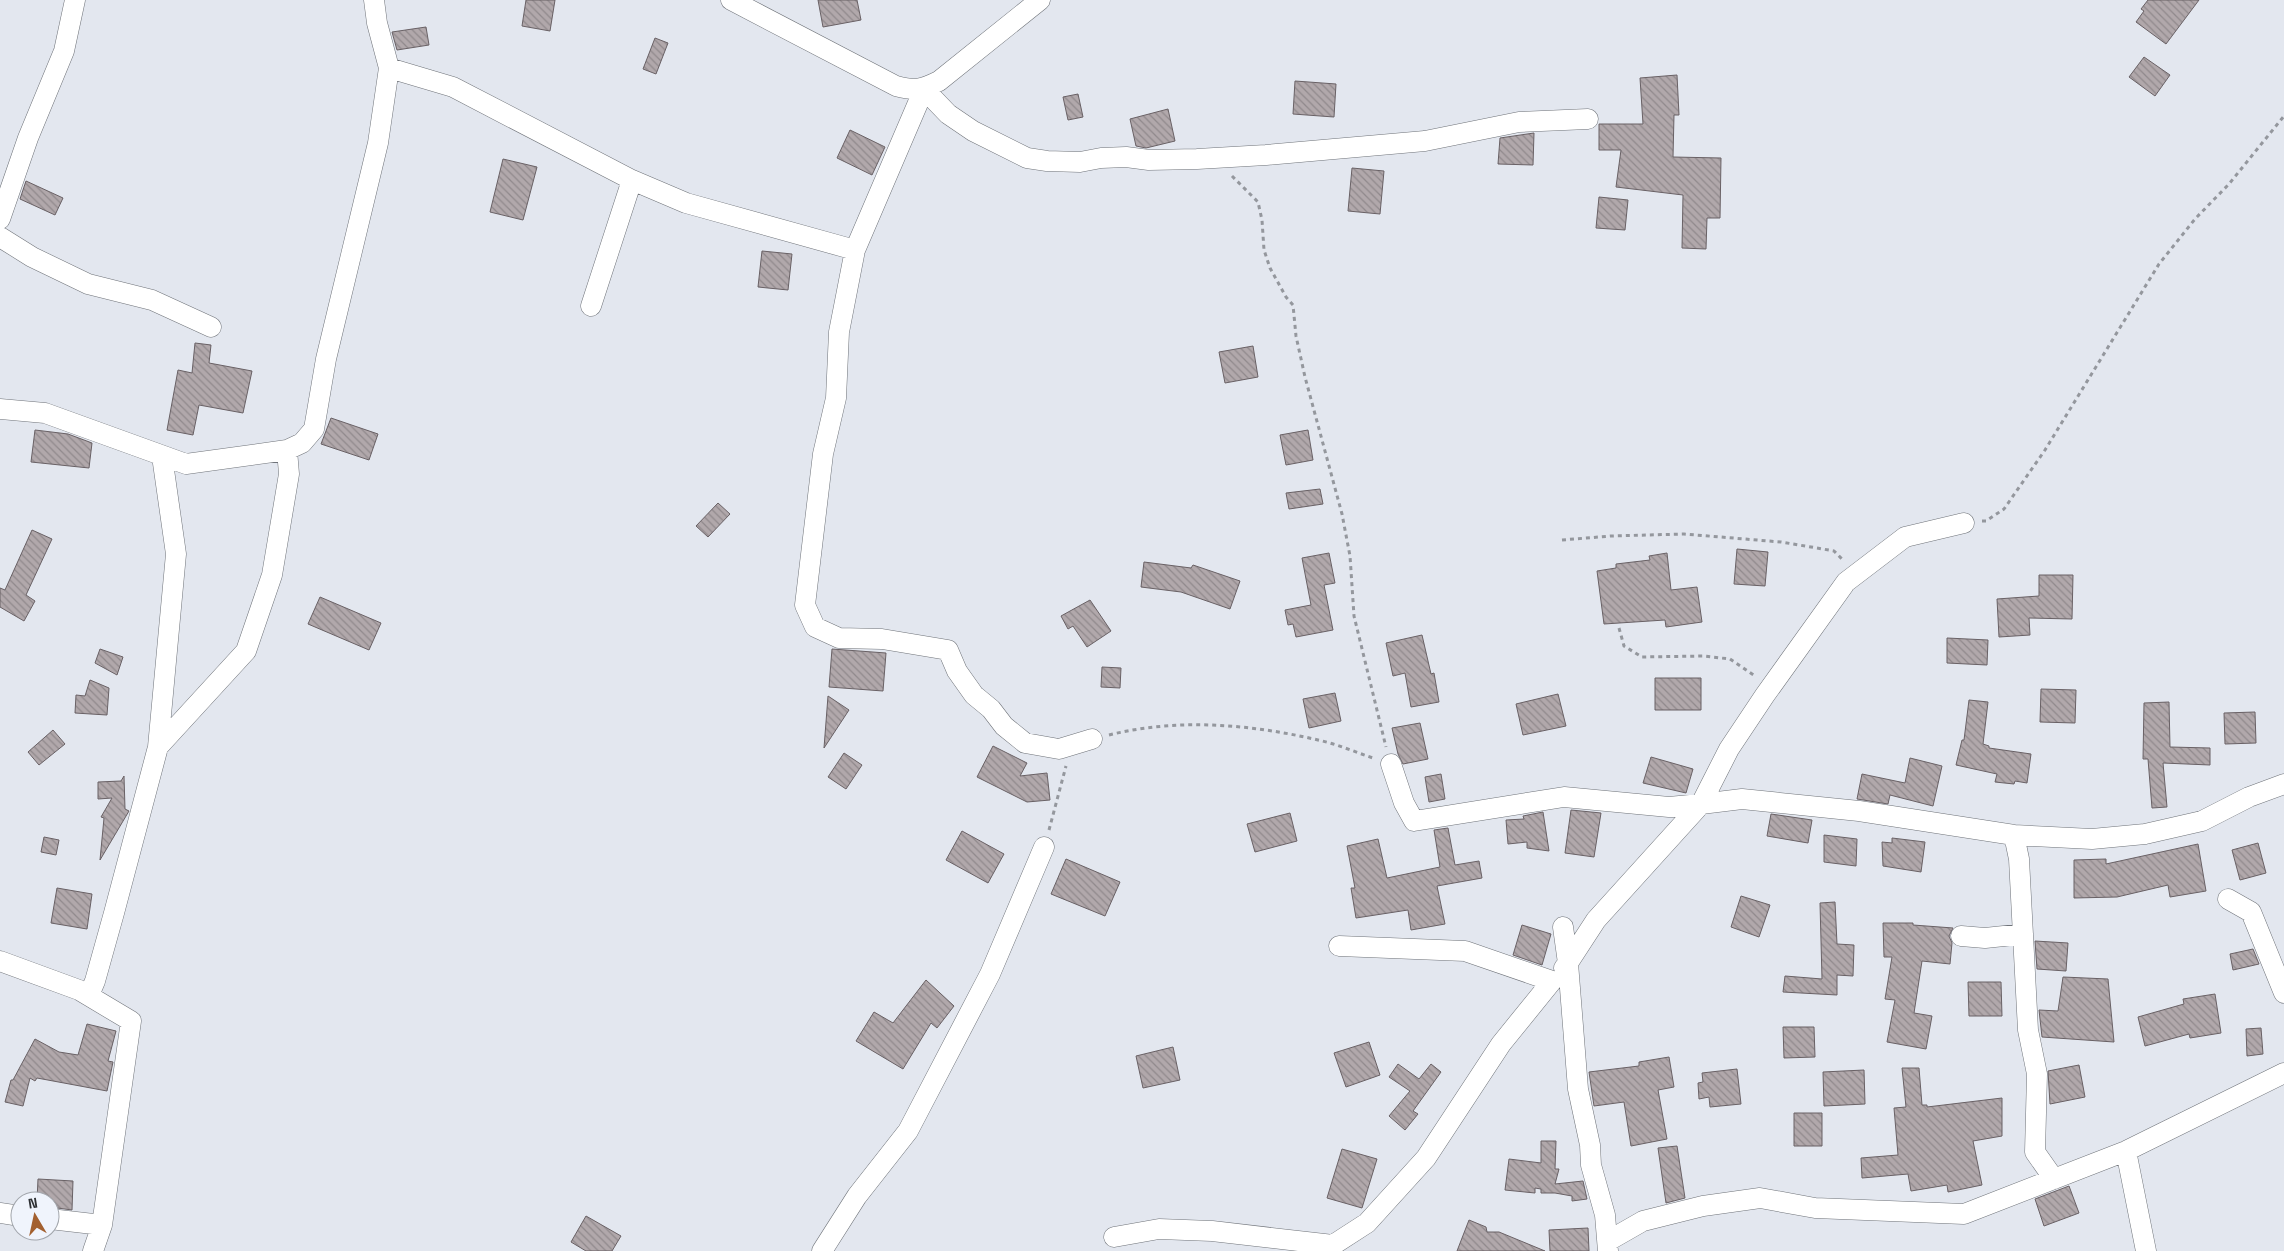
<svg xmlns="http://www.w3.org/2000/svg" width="2284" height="1251" viewBox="0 0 2284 1251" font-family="'Space Grotesk',sans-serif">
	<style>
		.building { fill: url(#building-back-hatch); stroke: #696165 }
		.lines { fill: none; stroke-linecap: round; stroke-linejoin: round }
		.minor-casing { stroke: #6f7379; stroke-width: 21 }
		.path { stroke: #94979d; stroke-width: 3; stroke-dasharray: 4 4; stroke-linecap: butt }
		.minor { stroke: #fff; stroke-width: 20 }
	</style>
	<defs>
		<pattern id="building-back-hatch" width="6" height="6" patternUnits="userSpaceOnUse" patternTransform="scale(1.25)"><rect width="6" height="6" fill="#b1a8ab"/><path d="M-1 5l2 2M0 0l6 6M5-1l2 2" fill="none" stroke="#90898c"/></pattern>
	</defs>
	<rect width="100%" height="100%" fill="#e3e7ef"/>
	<path class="building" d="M526,0H555L550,31L522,26Z
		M818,0H857L861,20L823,27Z
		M2148,0H2199L2166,44L2136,22L2144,11L2141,9Z
		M426,27L429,45L397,50L392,32Z
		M655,38L668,43L656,74L643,69Z
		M2144,57L2170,75L2155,96L2129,77Z
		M1677,75L1679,115H1674L1673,157L1721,158L1720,218H1707L1706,249L1682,248L1683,195L1616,187L1621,150H1599V124H1643L1640,78Z
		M1295,81L1336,84L1334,117L1293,114Z
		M1078,94L1083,117L1068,120L1063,97Z
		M1168,109L1175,141L1146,148L1136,146L1130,119Z
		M850,130L885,147L872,175L837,158Z
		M1534,133L1533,165L1498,164L1500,138Z
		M503,159L537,167L523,220L490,212Z
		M1352,168L1384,171L1380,214L1348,211Z
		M26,181L63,198L55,215L20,199Z
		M1599,197L1628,200L1625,230L1596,228Z
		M762,251L792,254L788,290L758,287Z
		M195,343L211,345L209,363L252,371L243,413L199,405L193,435L167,430L178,370L192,373Z
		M1253,346L1258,377L1225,383L1219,352Z
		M331,418L378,434L369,460L321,444Z
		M35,430L68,434L92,443L89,468L31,462Z
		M1308,430L1313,460L1286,465L1280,435Z
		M1320,489L1323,504L1289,509L1286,493Z
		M718,503L730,514L708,537L696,526Z
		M32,530L52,539L26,595L35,601L24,621L0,607V588L5,590Z
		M1737,549L1768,552L1765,586L1734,584Z
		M1329,553L1335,583L1324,585L1333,630L1296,637L1293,624L1288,625L1285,610L1311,605L1302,558Z
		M1667,553L1671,590L1697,587L1702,622L1666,627L1665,620L1604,624L1597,571L1616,568V564L1650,560L1649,556Z
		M1144,562L1191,568L1193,565L1240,581L1230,609L1181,592L1141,587Z
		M2039,575H2073L2072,619L2029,618L2030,635L1999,637L1997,599L2039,596Z
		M320,597L381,623L369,650L308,624Z
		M1090,600L1111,631L1087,647L1073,626L1068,629L1061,616Z
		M1422,635L1431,674L1434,673L1439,702L1411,707L1405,673L1393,676L1386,643Z
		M1947,638L1988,640L1987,665L1947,663Z
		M100,649L123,657L117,675L95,663Z
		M832,649L886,653L883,691L829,687Z
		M1102,667L1121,668L1120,688L1101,687Z
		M1655,678H1701V710H1655Z
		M90,680L109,688L107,715L75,713L76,695L85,696Z
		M2041,689L2076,690L2075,723L2040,722Z
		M1335,693L1341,721L1309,728L1303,699Z
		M1558,694L1566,726L1523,735L1516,704Z
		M828,696L849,710L824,748Z
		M1969,700L1988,702L1983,744L1989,746V748L2031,754L2027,783L2015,781L2014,784L1995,782L1997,774L1956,765L1962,740H1964Z
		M2169,702L2170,747L2210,748V765L2163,763L2167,807L2152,808L2148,759H2143L2144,703Z
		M2255,712L2256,743L2225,744L2224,713Z
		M1420,723L1428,759L1403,764L1398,754L1392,728Z
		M53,730L65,744L39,765L28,752Z
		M993,746L1027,763L1020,776L1047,773L1050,800L1027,802L977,777Z
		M844,753L862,765L846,789L828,777Z
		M1651,757L1693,769L1686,793L1643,783Z
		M1910,758L1942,766L1933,806L1890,795L1888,804L1857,799L1862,774L1905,783Z
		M1441,774L1445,799L1429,802L1425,777Z
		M124,776L125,809L129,811L100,860L104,818L101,817L112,798L98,799V782L121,781Z
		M1571,810L1601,813L1594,857L1565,853Z
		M1543,812L1549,851L1527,848V842L1508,844L1506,820L1524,819L1523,816Z
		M1290,813L1297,841L1255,852L1247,824Z
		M1771,814L1812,820L1808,843L1767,836Z
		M1448,828L1455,865L1479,861L1482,878L1437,886L1445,924L1411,930L1408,910L1356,918L1351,888H1355L1347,846L1378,839L1387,878L1440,867L1434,830Z
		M962,831L1004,854L988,883L946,860Z
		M1824,835L1857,839L1856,866L1824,862Z
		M44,837L59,840L56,855L41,852Z
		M1892,838L1925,842L1921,872L1883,866L1882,842L1892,843Z
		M2258,843L2266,873L2240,880L2232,850Z
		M2198,844L2206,891L2170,897L2168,885L2117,897L2074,898V860L2106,859V864Z
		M1066,859L1120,882L1105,916L1051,894Z
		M57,888L92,894L87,929L51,923Z
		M1741,896L1770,905L1759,937L1731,927Z
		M1835,902L1837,944L1854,945L1853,976L1837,975V995L1783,992L1785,976L1822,979L1820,903Z
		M1883,923H1913V925L1953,928L1949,936L1952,943L1950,964L1922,961L1914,1013L1932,1016L1926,1049L1887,1042L1895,1000L1885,999L1892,957H1884Z
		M1522,925L1551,934L1542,965L1513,955Z
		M2035,941L2068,943L2066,971L2037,969Z
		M2253,949L2259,964L2233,970L2230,954Z
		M2063,977L2108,979L2114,1042L2042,1037L2039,1010L2058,1011Z
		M926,980L954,1006L937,1028L931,1023L903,1069L856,1041L874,1012L893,1023Z
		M1968,982H2001L2002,1016H1969Z
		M2215,994L2221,1033L2190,1038L2189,1034L2145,1046L2138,1017L2184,1004L2183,999Z
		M87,1024L116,1031L108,1061L113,1062L107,1091L37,1078L35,1081L30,1078L23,1106L5,1102L11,1080H13L35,1039L59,1052L78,1055Z
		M1783,1027H1814L1815,1057L1784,1058Z
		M2261,1028L2263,1054L2247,1056L2246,1029Z
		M1369,1042L1380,1075L1346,1087L1334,1053Z
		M1173,1047L1180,1080L1143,1088L1136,1056Z
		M1669,1057L1674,1087L1658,1090L1667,1139L1631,1146L1624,1102L1594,1106L1589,1072L1639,1066V1062Z
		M1398,1064L1419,1079L1431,1064L1441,1072L1413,1111L1418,1114L1405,1130L1389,1116L1410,1091L1389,1077Z
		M2079,1065L2085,1097L2050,1104L2048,1071Z
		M1902,1068H1919L1922,1105H1927V1107L2002,1098V1136L1973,1141L1982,1185L1948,1192L1947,1185L1911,1191L1908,1174L1862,1178L1861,1158L1898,1155L1894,1108L1906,1107Z
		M1737,1069L1741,1104L1710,1107L1709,1097L1699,1099L1698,1083L1703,1082L1702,1073Z
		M1864,1070L1865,1104L1824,1106L1823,1072Z
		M1794,1113H1822V1146H1794Z
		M1541,1141H1556L1555,1169H1559L1555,1184L1583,1181L1587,1199L1572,1201V1196L1555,1193H1541V1189L1535,1188V1193L1505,1190L1509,1159L1541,1163Z
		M1677,1146L1685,1198L1666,1203L1658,1148Z
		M1342,1149L1377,1159L1362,1208L1327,1198Z
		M38,1179L73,1181L72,1210L50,1207V1201H37Z
		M2069,1186L2079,1213L2044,1226L2035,1199Z
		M586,1216L621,1236L612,1251H586L571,1242Z
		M1469,1220L1486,1227L1487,1232H1499L1545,1251H1457Z
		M1588,1228L1589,1251H1550L1549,1230Z"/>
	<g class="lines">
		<g class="minor-casing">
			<path id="minor" d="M374,0L377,23L389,68L453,87L632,180L686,203L855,250
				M731,0L896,86C915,91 921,90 939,81L1040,0
				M0,219L28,138L64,51L75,0
				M0,237L32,257L88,284L152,300L211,327
				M591,306L632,180
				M0,409L45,413L186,464L287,450L302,443L314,429L326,359L378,143L389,68
				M1964,523L1905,537L1846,582L1765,695L1729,749L1701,804L1742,799L1859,811L2014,835L2092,839L2145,834L2202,821L2249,797L2284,784
				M1092,739L1059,749L1025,743L1004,726L991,709L974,695L957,671L948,650L882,639L839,638L815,627L805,605L823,454L836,398L839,332L855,250L924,89L948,114L973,131L1027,158L1047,161L1080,162L1101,158L1126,157L1149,160L1197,159L1266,155L1425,141L1519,122L1588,119
				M158,747L246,651L272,575L289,474L287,450
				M1391,764L1404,803L1414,821L1564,797L1669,807L1701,804L1596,920L1568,963L1578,1089L1590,1145L1591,1165L1605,1215L1608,1251
				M2014,835L2019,859L2028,1030L2037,1074L2035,1152L2054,1179
				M2228,899L2251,912L2284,993
				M1563,927L1568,963L1564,968
				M1961,936L1985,938L2023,934
				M0,961L79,990L131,1021L102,1225L93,1251
				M89,995L95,981L114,913L158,747L176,554L162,456
				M2126,1151L2146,1251
				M0,1213L20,1216
				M50,1219L102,1225
				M1114,1237L1159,1229L1212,1231L1333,1245L1367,1223L1426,1158L1501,1044L1552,981L1465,951L1339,946
				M1608,1241L1643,1221L1703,1206L1760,1198L1815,1208L1964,1214L2126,1151L2284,1073
				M822,1251L857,1196L908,1131L990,974L1044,847"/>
		</g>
		<path class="path" d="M1232,176L1258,202L1262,220L1264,250L1270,268L1286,297L1293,305L1296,336L1305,377L1342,514L1350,556L1354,616L1386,747
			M1982,521H1986L2004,509L2045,450L2159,264L2195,219L2229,184L2284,116
			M1562,540L1611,536L1684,534L1781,542L1817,548L1834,551L1844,561
			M1619,628L1624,646L1642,657L1703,656L1730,659L1755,676
			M1109,735C1177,718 1250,724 1318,740C1337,744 1355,752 1373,758
			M1049,830L1066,766"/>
		<use href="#minor" class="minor"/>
	</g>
	<g transform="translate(35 1216) rotate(351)"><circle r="24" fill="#f0f4fc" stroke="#a2a6ac"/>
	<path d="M0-4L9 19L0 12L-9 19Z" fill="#a3602f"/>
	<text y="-8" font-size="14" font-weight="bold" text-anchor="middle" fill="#2e3033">N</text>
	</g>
</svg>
